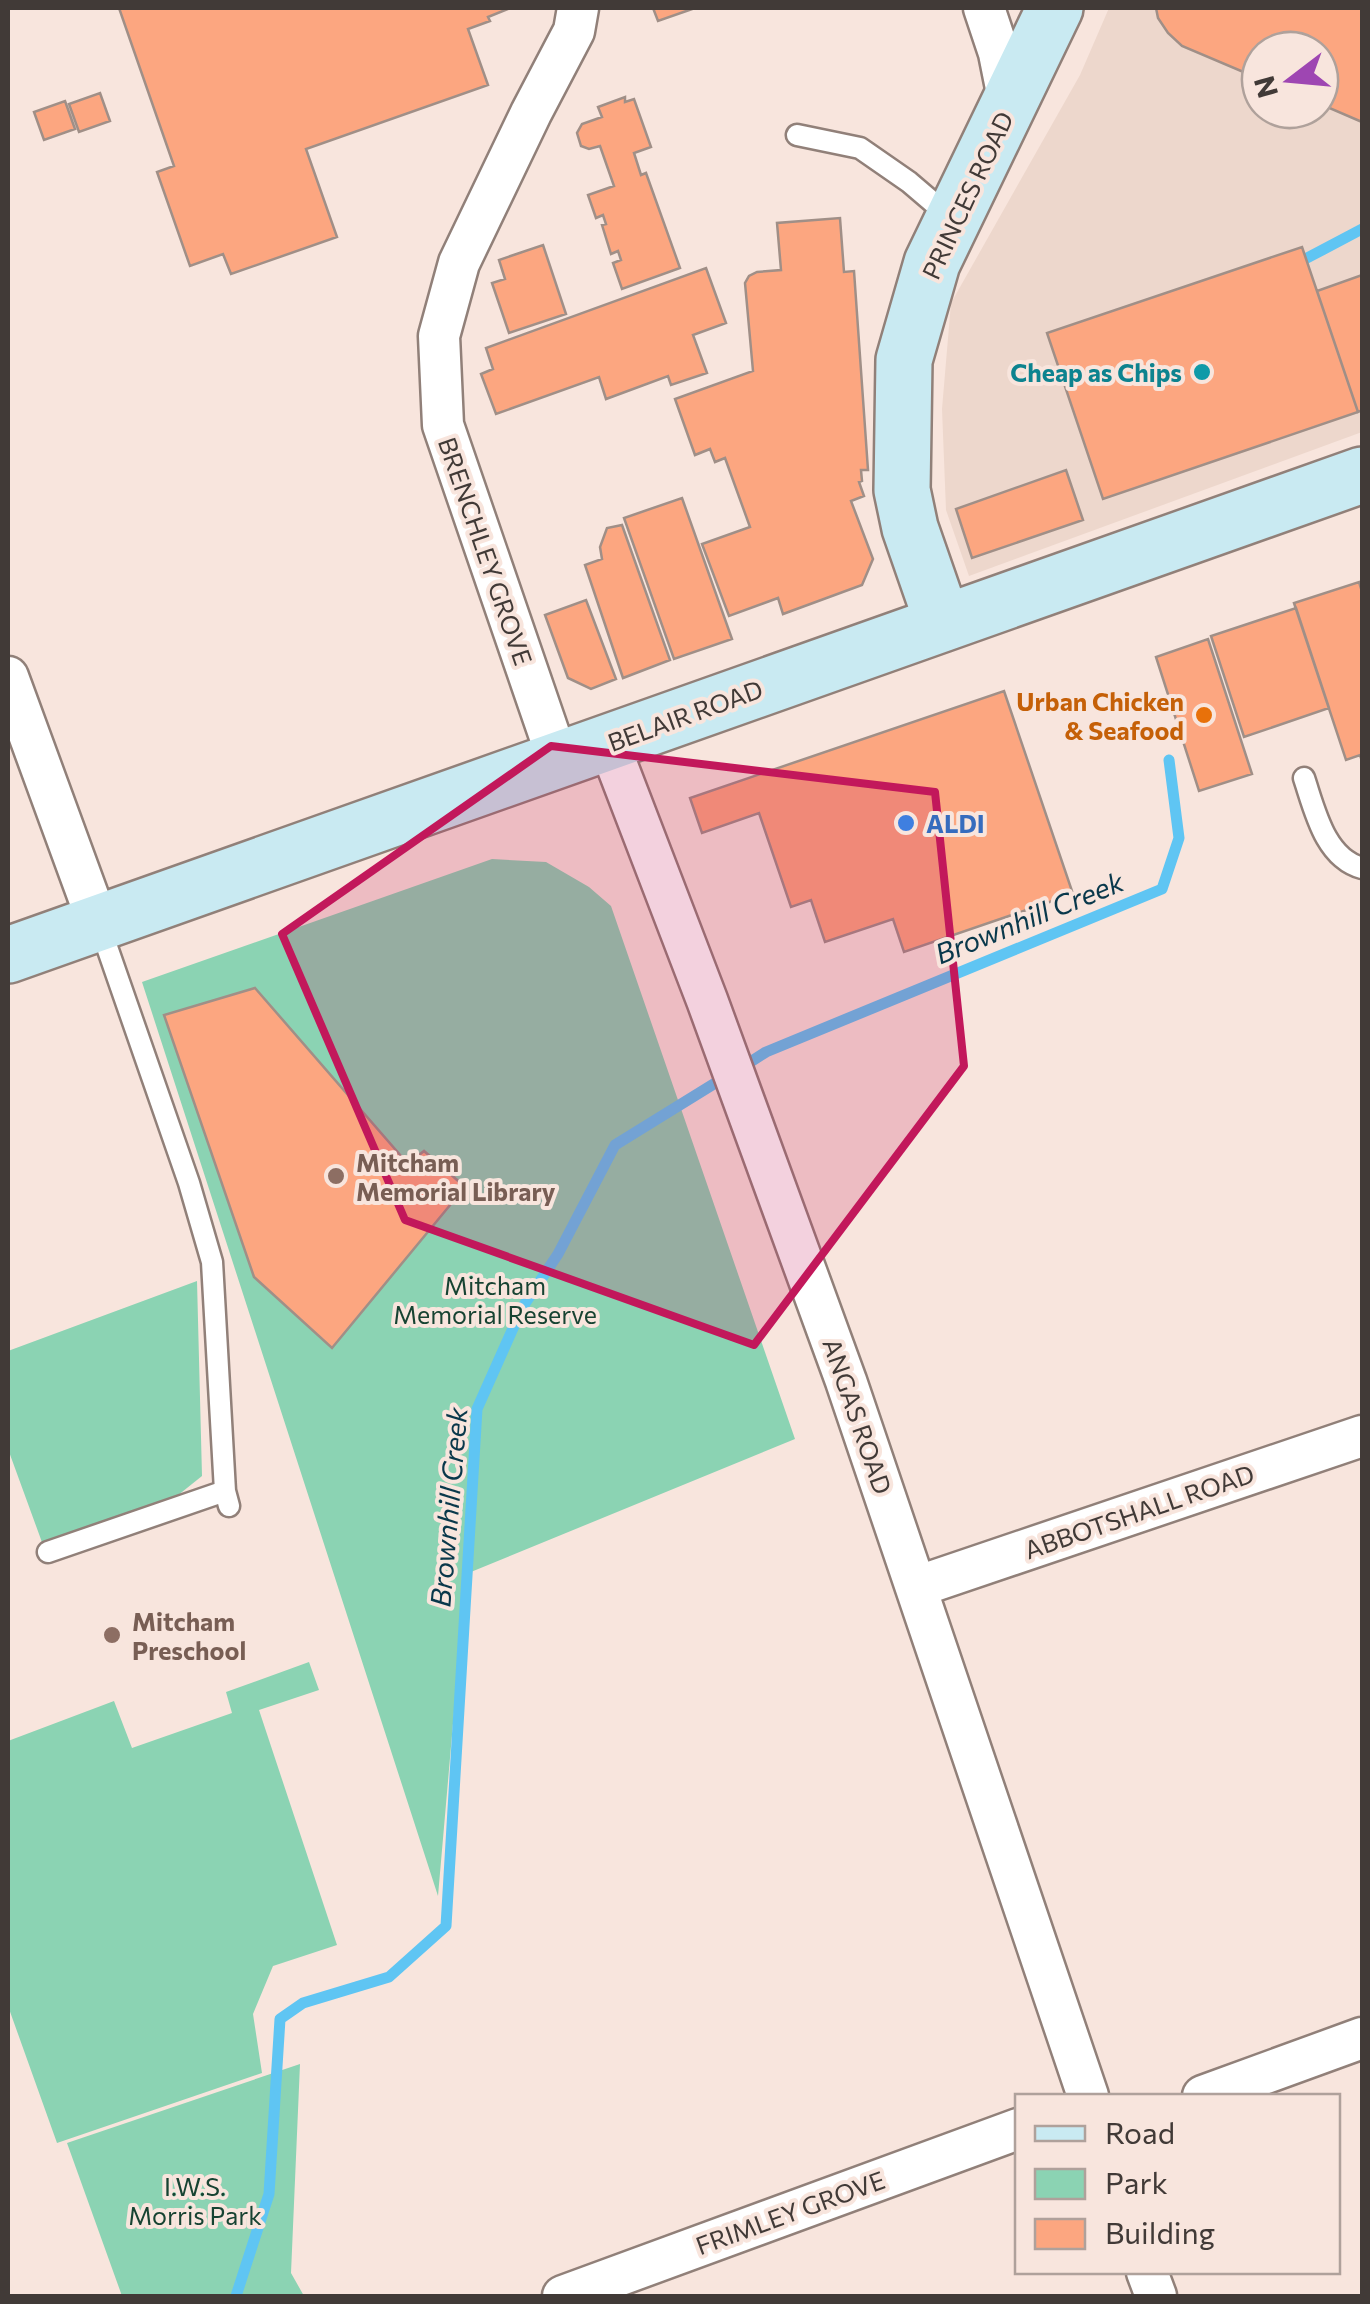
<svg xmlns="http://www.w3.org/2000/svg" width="1370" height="2304" viewBox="0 0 1370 2304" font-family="Commissioner,sans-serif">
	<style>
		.commercial { fill: #edd7cc; fill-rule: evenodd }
		.green { fill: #8bd3b3 }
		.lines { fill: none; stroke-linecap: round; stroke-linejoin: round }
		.stream { stroke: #5fc5f3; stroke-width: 11 }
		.building { fill: #fca680; stroke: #a08f87; stroke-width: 2.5 }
		.lane-casing { stroke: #918079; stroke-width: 25 }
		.street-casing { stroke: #918079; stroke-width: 45 }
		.secondary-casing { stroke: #918079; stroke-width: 60 }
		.lane { stroke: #fff; stroke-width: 20 }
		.street { stroke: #fff; stroke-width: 40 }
		.secondary { stroke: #c9eaf2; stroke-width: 55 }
		.marked { fill: #c2185b; fill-opacity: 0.2; stroke: #c2185b; stroke-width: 8; stroke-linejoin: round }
		.culture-dot { fill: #0f9aa8; stroke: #f8e5dd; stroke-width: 4 }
		.food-dot { fill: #e8710a; stroke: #f8e5dd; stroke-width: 4 }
		.shop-dot { fill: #3f7fe0; stroke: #f8e5dd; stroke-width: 4 }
		.education-dot { fill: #8d6e63; stroke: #f8e5dd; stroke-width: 4 }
		.labels { text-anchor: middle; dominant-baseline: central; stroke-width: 8; stroke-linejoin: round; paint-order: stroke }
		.street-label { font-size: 25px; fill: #413a37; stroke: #f8e5dd }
		.culture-label { font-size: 25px; font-weight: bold; fill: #0d838f; stroke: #f8e5dd; text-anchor: end }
		.food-label { font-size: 25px; font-weight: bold; fill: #c56008; stroke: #f8e5dd; text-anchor: end }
		.shop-label { font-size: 25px; font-weight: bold; fill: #366cbe; stroke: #f8e5dd; text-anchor: start }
		.education-label { font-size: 25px; font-weight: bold; fill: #785e54; stroke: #f8e5dd; text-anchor: start }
		.park-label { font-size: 25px; fill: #174332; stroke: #f8e5dd }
		.water-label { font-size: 28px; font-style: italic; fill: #09384b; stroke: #f8e5dd }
	</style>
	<rect width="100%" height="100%" fill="#f8e5dd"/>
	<path class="commercial" d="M1109,8H1362V432L969,576L946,510L942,409L951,303L1080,75ZM1260,50H1320V110H1260Z"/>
	<path class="green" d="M492,859L546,862L589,887L611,906L795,1439L466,1574L438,1896L142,982Z
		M197,1281L202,1476L172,1500L43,1545L8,1449V1351Z
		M309,1662L319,1690L259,1710L337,1945L273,1966L253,2014L262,2073L57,2143L8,2006V1741L114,1701L132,1748L232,1713L226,1692Z
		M300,2064L291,2273L304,2296H122L67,2143Z"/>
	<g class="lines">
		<path class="stream" d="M1307,258L1362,229
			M741,1068L766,1052L1162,889L1179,838L1169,760
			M236,2296L269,2194L280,2019L303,2003L389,1977L446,1926L477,1409L522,1308L558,1254L615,1145L725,1077"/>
	</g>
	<path class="building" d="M119,8H507L508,9L488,17L490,21L468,29L488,85L306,149L337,237L231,274L223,254L190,266L157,172L174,166Z
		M653,8H695L658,21Z
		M1156,8H1362V122L1320,104V50H1260V79L1182,46L1168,33L1158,18Z
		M100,93L110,121L79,132L69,104Z
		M625,97V102L634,99L651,147L634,153L641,175L646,173L680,268L622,289L613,263L621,260L618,251L611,254L602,225L606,224L603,215L596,218L588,195L614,186L600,146L589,149L581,146L577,133L582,124L602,117L598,107Z
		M65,101L75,129L44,140L34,112Z
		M840,218L844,272L854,271L868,470H861L862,481L859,482L864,496L851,501L873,559L862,585L783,614L778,598L729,616L702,544L750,527L725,458L715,462L710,449L695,455L675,399L753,371L745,283L749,276L757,272L781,270L777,223Z
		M543,245L566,314L509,333L492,283L505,279L499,260Z
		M1302,247L1358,412L1103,499L1047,333Z
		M706,268L726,323L693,335L707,373L671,385L668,376L606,399L599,377L496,414L481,374L493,369L486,348Z
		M1362,275V410L1358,412L1317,291Z
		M1066,470L1083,520L972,558L956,509Z
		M682,498L732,639L674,659L624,518Z
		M622,525L670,660L623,678L585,565L602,559L600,547L607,528Z
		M1359,582L1362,592V761L1360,755L1346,760L1294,603Z
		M586,600L616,679L591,689L568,678L545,615Z
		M1296,608L1329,708L1244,737L1211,636Z
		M1208,639L1252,774L1199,791L1156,657Z
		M1004,691L1073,894L904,952L893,919L825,942L811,900L791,907L759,813L702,833L690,798Z
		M255,988L408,1164L424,1151L465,1187L332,1348L254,1277L164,1015Z"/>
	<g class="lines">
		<g class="lane-casing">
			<path id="lane" d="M797,135L860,148L909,182L950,217
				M1304,778C1315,811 1325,858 1362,868
				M99,924L189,1183L212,1262L225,1491L229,1506
				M48,1552L225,1491"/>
		</g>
		<g class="street-casing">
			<path id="street" d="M984,8L999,53L1009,103
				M8,677L98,923
				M608,742L707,1000L846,1381L1088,2096
				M558,760L443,425L439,336L459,263L531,113L574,31L578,8
				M916,1587L1362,1436
				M1203,2096L1362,2038
				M1147,2272L1156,2296
				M563,2296L1018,2129"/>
		</g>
		<g class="secondary-casing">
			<path id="secondary" d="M943,623L910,528L902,490L904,360L932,263L1055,8
				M8,955L1362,475"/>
		</g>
		<use href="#lane" class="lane"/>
		<use href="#street" class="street"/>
		<use href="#secondary" class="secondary"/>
	</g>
	<path class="marked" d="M551,746L935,792L964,1066L754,1345L405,1220L282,934Z"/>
	<circle class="culture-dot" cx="1202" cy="372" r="10"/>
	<circle class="food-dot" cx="1204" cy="715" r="10"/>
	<circle class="shop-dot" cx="906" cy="823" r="10"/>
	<g class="education-dot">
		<circle cx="336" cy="1176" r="10"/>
		<circle cx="112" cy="1635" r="10"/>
	</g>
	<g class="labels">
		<g class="street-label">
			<text transform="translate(967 195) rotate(-65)">PRINCES ROAD</text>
			<text transform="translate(486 551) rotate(71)">BRENCHLEY GROVE</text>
			<text transform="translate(685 715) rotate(-20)">BELAIR ROAD</text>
			<text transform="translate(858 1416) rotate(71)">ANGAS ROAD</text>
			<text transform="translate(1139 1511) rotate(-19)">ABBOTSHALL ROAD</text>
			<text transform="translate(790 2212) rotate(-20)">FRIMLEY GROVE</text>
		</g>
		<g class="culture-label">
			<text x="1182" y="372">Cheap as Chips</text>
		</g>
		<g class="food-label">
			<text x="1184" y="701">Urban Chicken<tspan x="1184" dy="29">&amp; Seafood</tspan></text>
		</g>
		<g class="shop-label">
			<text x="926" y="823">ALDI</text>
		</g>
		<g class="education-label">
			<text x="356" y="1162">Mitcham<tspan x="356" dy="29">Memorial Library</tspan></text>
			<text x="132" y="1621">Mitcham<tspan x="132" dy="29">Preschool</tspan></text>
		</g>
		<g class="park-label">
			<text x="495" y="1285">Mitcham<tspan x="495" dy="29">Memorial Reserve</tspan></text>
			<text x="195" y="2186">I.W.S.<tspan x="195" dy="29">Morris Park</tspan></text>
		</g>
		<g class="water-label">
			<text transform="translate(1029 917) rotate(-22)">Brownhill Creek</text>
			<text transform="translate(448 1507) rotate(-85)">Brownhill Creek</text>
		</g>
	</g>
	<rect width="1370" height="2304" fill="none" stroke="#413a37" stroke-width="20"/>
	<rect x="1015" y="2094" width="325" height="180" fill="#f8e5dd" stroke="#afa19b" stroke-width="2.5"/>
	<rect x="1035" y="2126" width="50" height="15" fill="#c9eaf2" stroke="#afa19b" stroke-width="2.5"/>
	<text x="1105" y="2144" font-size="30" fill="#413a37">Road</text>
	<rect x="1035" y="2169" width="50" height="30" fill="#8bd3b3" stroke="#afa19b" stroke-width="2.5"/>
	<text x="1105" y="2194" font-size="30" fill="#413a37">Park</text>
	<rect x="1035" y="2219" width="50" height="30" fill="#fca680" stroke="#afa19b" stroke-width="2.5"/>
	<text x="1105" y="2244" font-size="30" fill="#413a37">Building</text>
	<g transform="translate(1290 80) rotate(254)"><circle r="48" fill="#f8e5dd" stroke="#afa19b" stroke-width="2.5"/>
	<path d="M0-8L18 38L0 25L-18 38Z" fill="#9e46b2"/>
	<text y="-15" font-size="28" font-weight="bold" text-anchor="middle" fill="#413a37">N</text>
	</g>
</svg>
